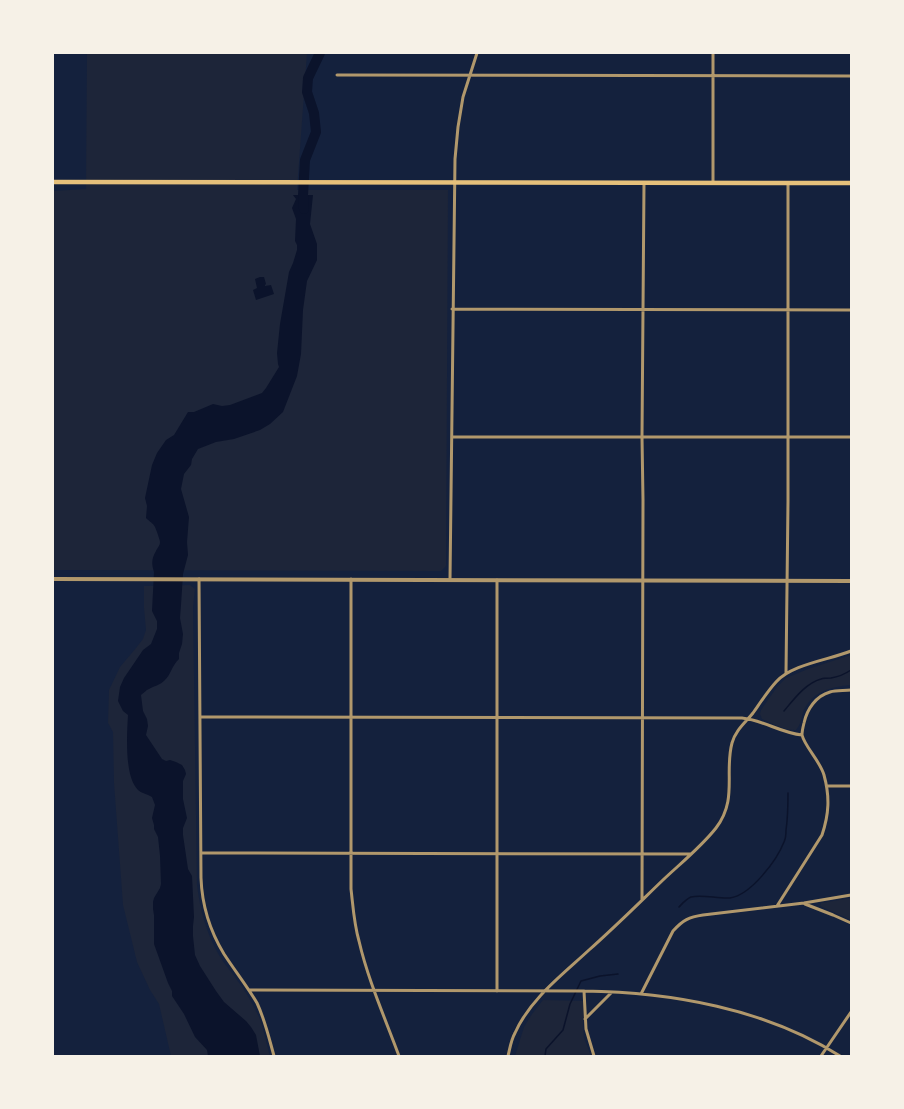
<svg xmlns="http://www.w3.org/2000/svg" width="904" height="1109" viewBox="0 0 904 1109" font-family="'Work Sans',sans-serif">
	<style>
		.green { fill: #1d2539 }
		.water { fill: #0b132b }
		.lines { fill: none; stroke-linecap: round; stroke-linejoin: round }
		.stream { stroke: #0b132b; stroke-width: 1.5 }
		.river { stroke: #0b132b; stroke-width: 10 }
		.minor { stroke: #b1986c; stroke-width: 3 }
		.tertiary { stroke: #b1986c; stroke-width: 4 }
		.secondary { stroke: #e5c07b; stroke-width: 4.5 }
	</style>
	<rect width="100%" height="100%" fill="#14213d"/>
	<path class="green" d="M87,53H307L297,190H448L446,566L441,571L53,570V191L86,189Z
		M190,585L195,589L193,607L197,885C200,909 206,933 219,955C224,964 231,971 237,980C246,991 253,1005 259,1017C264,1029 266,1043 270,1056H171L159,1004L150,990L137,962L123,905L114,783L113,732L108,723L109,690L120,667L136,648L143,639L146,630L144,608V586Z
		M851,655V685C831,687 812,691 803,712C801,719 801,724 796,730C786,731 771,723 762,719L760,714L761,710L777,687L786,678L808,669Z
		M851,898V920L820,906L821,903Z
		M543,1000L586,1001L583,1025L584,1038L591,1056H515L524,1027L532,1014Z"/>
	<path class="water" d="M293,195H313L310,224L317,244V260L307,281L303,310L301,354L297,376L283,412L270,424L260,430L234,439L216,442L198,449L192,459L191,465L184,474L181,489L189,517L187,542L188,555L183,574L181,605L180,618L183,634L182,644L179,653V659C172,665 171,675 164,681C160,685 154,686 149,689C146,690 144,693 141,695L143,711L147,719L148,726L146,735L162,759L166,761L170,760L176,762L182,765L185,770L186,774L183,781V799L187,818L183,828V835L188,869L192,876L194,917L193,926V936L195,955L200,966L216,991L224,1002L246,1021L251,1027L256,1035L260,1056H208L207,1050L195,1037L184,1014L172,996V991L168,983L154,944V915L153,909V902L154,898L160,888L161,884L160,856L158,837L154,829V825L152,818L155,805L152,797C147,794 141,793 138,790C124,776 127,734 128,715L123,711L118,701L120,687L124,678L143,650L151,644L157,629V621L152,611L154,572C151,563 152,558 156,551C157,548 160,546 160,542C160,540 156,529 155,527C154,524 149,521 146,518L147,506L145,498L152,465L157,453L166,440L174,435L188,412H194L213,404L222,406L230,405L262,393L266,388L279,367L278,364L277,353L280,324L289,272L293,263L297,250V245L295,241L296,219L292,208L296,199Z
		M260,277H264L266,284L265,285V286L271,285L274,294L256,300L253,290L257,288L255,279Z"/>
	<g class="lines">
		<path class="stream" d="M784,711C794,699 806,683 821,679C824,678 827,678 831,678C838,677 845,674 851,670
			M679,907C682,904 686,899 691,897C702,894 718,899 730,898C751,895 777,860 784,842C786,838 786,833 786,830C788,817 788,805 788,793
			M545,1056L546,1049L563,1030L570,1004L581,981L600,976L618,974"/>
		<path class="river" d="M304,209L303,195L305,160L316,132L314,113L307,92L308,78L320,53"/>
		<path class="minor" d="M337,75L851,76
			M713,183V53
			M452,309L851,310
			M452,437H851
			M199,579L201,878C202,906 210,931 224,954C235,971 247,986 257,1003C265,1020 269,1038 274,1056
			M351,579V889C353,906 354,924 359,941C368,980 385,1018 399,1056
			M450,580L455,159L458,127L463,97L477,53
			M786,673L788,501V183
			M200,717L742,718C763,720 781,733 802,735
			M827,786H851
			M201,853L690,854
			M642,899L643,500L642,437L644,183
			M805,904L833,915L851,923
			M777,906L822,835C829,814 830,797 824,775C820,761 805,747 802,735C802,731 803,727 804,723C807,709 816,696 830,692C837,690 844,691 851,690
			M249,990L584,991C671,992 766,1009 840,1056
			M497,991V580
			M584,991L586,1029L594,1056
			M641,994L673,931C683,920 689,917 703,915L804,903L851,895
			M585,1019L612,992
			M508,1056C510,1048 511,1040 515,1033C530,999 562,975 589,950C615,927 639,903 664,879C681,863 701,847 716,828C738,799 724,773 732,743C735,731 745,723 753,713C760,703 767,692 776,682C792,664 829,660 851,651
			M821,1056L851,1012"/>
		<path class="tertiary" d="M53,579L851,581"/>
		<path class="secondary" d="M53,182L851,183"/>
	</g>
	<rect width="904" height="1109" fill="none" stroke="#f6f1e7" stroke-width="108"/>
</svg>
